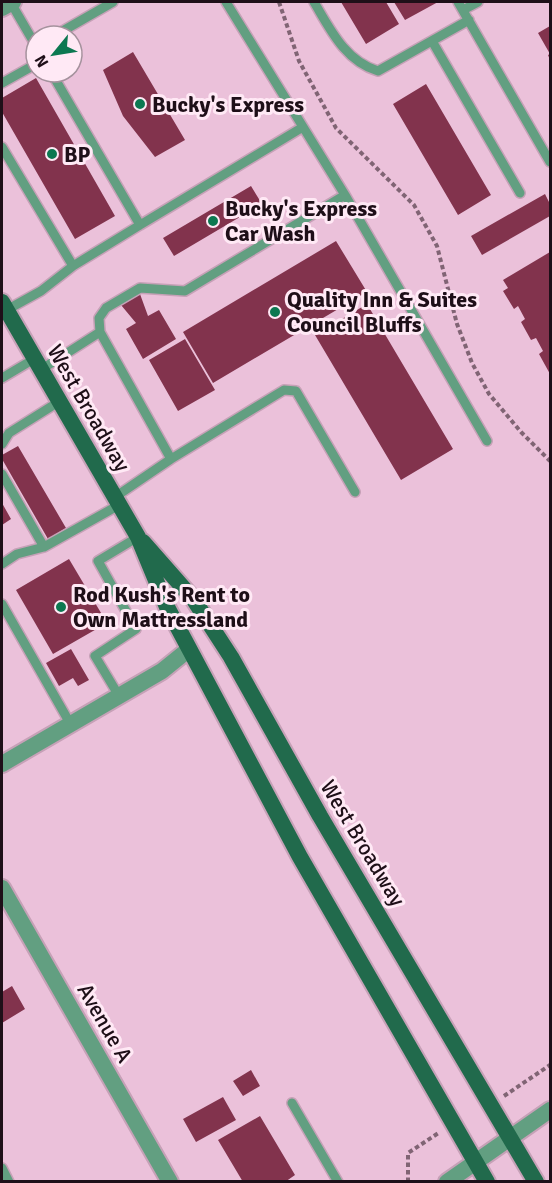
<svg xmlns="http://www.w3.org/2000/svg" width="552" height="1183" viewBox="0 0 552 1183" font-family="Signika,sans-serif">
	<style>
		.building { fill: #82334d }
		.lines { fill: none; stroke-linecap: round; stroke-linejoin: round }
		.service-casing { stroke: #c6a1b7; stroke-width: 12 }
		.minor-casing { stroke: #c6a1b7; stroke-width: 20 }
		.tertiary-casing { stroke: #c6a1b7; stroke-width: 20 }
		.primary-casing { stroke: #c6a1b7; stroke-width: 20 }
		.path { stroke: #806474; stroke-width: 4; stroke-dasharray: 4.5 3; stroke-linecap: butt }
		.service { stroke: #629f81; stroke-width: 9 }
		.minor { stroke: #629f81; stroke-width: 16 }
		.tertiary { stroke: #629f81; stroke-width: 16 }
		.primary { stroke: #216a4c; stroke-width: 16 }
		.poi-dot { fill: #0c7851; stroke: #ffe9f5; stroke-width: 2 }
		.labels { text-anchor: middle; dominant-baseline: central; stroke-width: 6; stroke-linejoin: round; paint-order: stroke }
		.poi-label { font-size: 22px; font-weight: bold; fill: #1e0f18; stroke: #ffe9f5; text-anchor: start }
		.street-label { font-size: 22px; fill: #1e0f18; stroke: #ffe9f5 }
	</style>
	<rect width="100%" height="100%" fill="#ebc1da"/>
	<path class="building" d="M341,2H386L399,24L366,44Z
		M394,2H438L405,20Z
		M550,26V60L548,55L550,54L538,33Z
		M133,52L185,140L155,157L123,116L103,70Z
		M36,78L115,216L75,239L2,112V98Z
		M426,84L491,195L458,215L393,104Z
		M251,186L262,204L174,256L163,238Z
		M545,194L550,204V216L482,255L471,236Z
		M336,241L367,292L213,383L183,332Z
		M550,252V374L539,354L543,351L536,338L531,340L521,322L525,319L518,306L514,309L503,291L508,288L503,280Z
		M140,294L148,316L159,310L176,339L143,359L126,329L136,323L121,305Z
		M367,304L453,449L401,480L315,335Z
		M185,339L215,390L178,411L149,360Z
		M18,446L66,528L48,539L2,459V455Z
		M2,503L11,519L2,525Z
		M69,559L107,623L53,654L16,590Z
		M71,649L89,680L78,686L73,678L59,686L46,663Z
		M12,986L25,1009L2,1023V992Z
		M251,1070L260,1086L243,1096L233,1081Z
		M223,1097L236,1120L196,1142L183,1119Z
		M260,1116L295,1175L285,1182H243L218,1140Z"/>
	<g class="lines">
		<g class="service-casing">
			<path id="service" d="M226,2L345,195
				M314,2C330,29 345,61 378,71L469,20
				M458,2L550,162
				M11,3L36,46
				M463,10L478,2
				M54,36L113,2
				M432,41L520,193
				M51,72L140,225L303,127
				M2,83L36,64
				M2,147L73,266
				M3,312L41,291L73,266L140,225
				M42,369L100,332
				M2,378L34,359
				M2,444L9,433L60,401
				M171,459L100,332L99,318L106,308L140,288L185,291L345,195L487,441
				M2,474L44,547
				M115,497L171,459L284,390L296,391L355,492
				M2,564L17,554L44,547L119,505
				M2,604L71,725
				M119,696L95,656L136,629L98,561L138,537
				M292,1103L338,1182
				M2,1168L9,1182"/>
		</g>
		<g class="minor-casing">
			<path id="minor" d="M2,764L162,671L188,650"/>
		</g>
		<g class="tertiary-casing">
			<path id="tertiary" d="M2,8L13,2
				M2,888L170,1182
				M447,1182L550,1110"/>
		</g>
		<g class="primary-casing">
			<path id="primary" d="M2,302L138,537L167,607L300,857L487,1182
				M143,542L194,600L231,657L320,816L536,1182"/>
		</g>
		<path class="path" d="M279,2L299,61L336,128L414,205L437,246L457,324L472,363L489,394L521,432L550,461
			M504,1096L550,1065
			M408,1182V1153L440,1132"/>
		<use href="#service" class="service"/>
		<use href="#minor" class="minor"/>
		<use href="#tertiary" class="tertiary"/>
		<use href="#primary" class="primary"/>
	</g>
	<g class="poi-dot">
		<circle cx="140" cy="104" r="6"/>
		<circle cx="52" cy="154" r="6"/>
		<circle cx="213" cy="221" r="6"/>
		<circle cx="275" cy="312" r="6"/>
		<circle cx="61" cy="607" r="6"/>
	</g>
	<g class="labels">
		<g class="poi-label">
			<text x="152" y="104">Bucky's Express</text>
			<text x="64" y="154">BP</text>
			<text x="225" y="208">Bucky's Express<tspan x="225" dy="25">Car Wash</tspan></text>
			<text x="287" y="299">Quality Inn &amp; Suites<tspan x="287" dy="25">Council Bluffs</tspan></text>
			<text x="73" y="594">Rod Kush's Rent to<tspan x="73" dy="25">Own Mattressland</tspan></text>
		</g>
		<g class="street-label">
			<text transform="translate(89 408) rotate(60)">West Broadway</text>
			<text transform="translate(363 843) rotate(59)">West Broadway</text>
			<text transform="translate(105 1023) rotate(60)">Avenue A</text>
		</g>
	</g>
	<rect width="552" height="1183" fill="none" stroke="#1e0f18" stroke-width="6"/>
	<g transform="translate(54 54) rotate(240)"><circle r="28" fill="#ffe9f5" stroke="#a5929d" stroke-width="1.5"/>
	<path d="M0-4.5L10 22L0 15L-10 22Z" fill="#0c7851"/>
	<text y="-9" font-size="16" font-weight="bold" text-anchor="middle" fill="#1e0f18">N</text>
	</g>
</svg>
